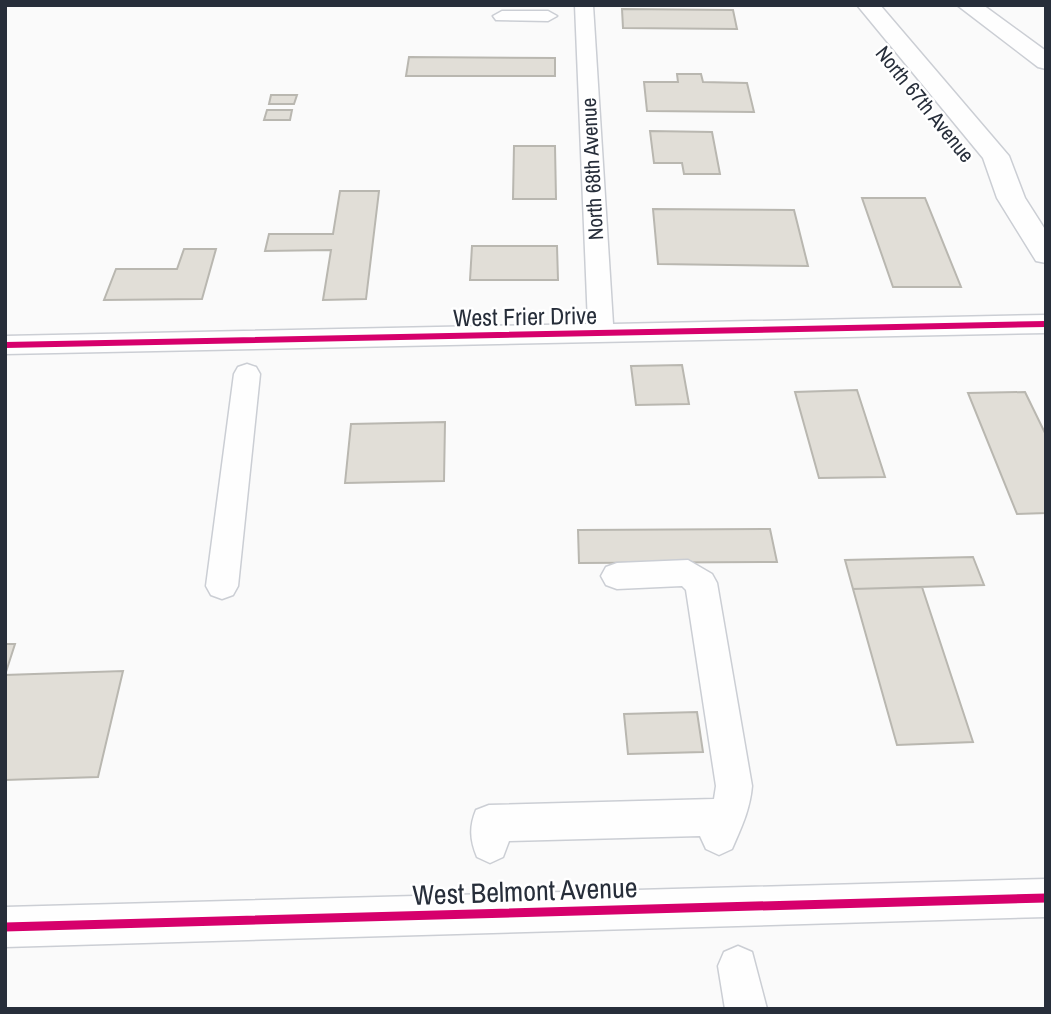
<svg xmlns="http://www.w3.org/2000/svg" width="1051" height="1014" viewBox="0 0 1051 1014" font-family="'Archivo Narrow',sans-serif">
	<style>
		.building { fill: #e1ded7; stroke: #b9b7b0; stroke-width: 2 }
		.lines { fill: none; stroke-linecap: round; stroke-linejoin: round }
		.minor-casing { stroke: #cbced4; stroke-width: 3 }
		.major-casing { stroke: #cbced4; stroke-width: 3 }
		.minor { fill: #fefefe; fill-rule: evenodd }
		.major { fill: #fefefe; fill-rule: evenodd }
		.cycleway-far1-casing { stroke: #fff; stroke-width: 10 }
		.cycleway-casing { stroke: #fff; stroke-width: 13 }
		.cycleway-far1 { stroke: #d6006c; stroke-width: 6 }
		.cycleway { stroke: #d6006c; stroke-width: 9 }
		.labels { text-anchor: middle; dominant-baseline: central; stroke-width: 5; stroke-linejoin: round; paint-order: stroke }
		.far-street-label { font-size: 21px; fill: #272e3a; stroke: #fff }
		.street-label { font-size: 24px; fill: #272e3a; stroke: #fff }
		.near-street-label { font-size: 28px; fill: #272e3a; stroke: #fff }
	</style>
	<rect width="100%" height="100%" fill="#fafafa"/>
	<path class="building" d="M622,9L733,10L737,29L623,28Z
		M409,57L555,58V76H406Z
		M677,74H701L703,82L747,83L754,112L647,111L644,82H678Z
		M271,95H297L294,104H269Z
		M267,110H292L290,120H264Z
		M650,131L712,132L720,174H684L682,163H654Z
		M514,146H555L556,199H513Z
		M340,191H379L366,299L323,300L331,250L265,251L269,234H333Z
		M862,198H925L961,287H893Z
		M653,209L794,210L808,266L658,264Z
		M472,246H557L558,280H470Z
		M184,249H216L202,299L104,300L116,269H177Z
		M682,365L689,404L636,405L631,366Z
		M857,390L885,477L819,478L795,392Z
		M1025,392L1046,435V513L1017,514L968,393Z
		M445,422L444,481L345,483L351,424Z
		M770,529L777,562L579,563L578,530Z
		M973,557L984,585L853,589L845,560Z
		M922,587L973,742L897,745L853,589Z
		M5,644H15L5,675Z
		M123,671L98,777L5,780V675Z
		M697,712L703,752L628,754L624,714Z"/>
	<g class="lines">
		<g class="minor-casing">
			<path id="minor" d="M575,5H593L613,324L1046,315V333L5,354V336L588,324Z
				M502,11H548L557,16L548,21L496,20L493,16Z
				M247,364L256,367L260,374L238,586L233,595L222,599L211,595L206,586L234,374L238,367Z
				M688,560L712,574L717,583L752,786C750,810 741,828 732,849L719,855L706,849L700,836L509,841L503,857L490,863L477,857C470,840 469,827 476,810L489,805L714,799L716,786L686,590L682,586L617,589L606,585L601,576L606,567L617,563Z
				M1046,879V917L5,947V907Z
				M738,946L752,952L767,1009H725L718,966L724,952Z"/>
		</g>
		<g class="major-casing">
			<path id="major" d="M857,5H880L1009,156L1025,198L1046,231V263L1036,261L997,198L983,158Z
				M957,5H983L1046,51V69L1038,67Z"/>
		</g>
		<use href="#minor" class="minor"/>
		<use href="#major" class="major"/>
		<g class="cycleway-far1-casing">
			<path id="cycleway-far1" d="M5,345L1046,324"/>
		</g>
		<g class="cycleway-casing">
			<path id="cycleway" d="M5,927L1046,898"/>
		</g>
		<use href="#cycleway-far1" class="cycleway-far1"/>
		<use href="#cycleway" class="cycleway"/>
	</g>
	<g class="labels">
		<g class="far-street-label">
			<text transform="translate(925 104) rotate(51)">North 67th Avenue</text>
			<text transform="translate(592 169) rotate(-93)">North 68th Avenue</text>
		</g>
		<g class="street-label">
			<text transform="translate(525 316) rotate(-1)">West Frier Drive</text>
		</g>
		<g class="near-street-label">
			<text transform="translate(525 891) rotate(-2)">West Belmont Avenue</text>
		</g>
	</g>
	<rect width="1051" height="1014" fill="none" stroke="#272e3a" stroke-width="14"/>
</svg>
